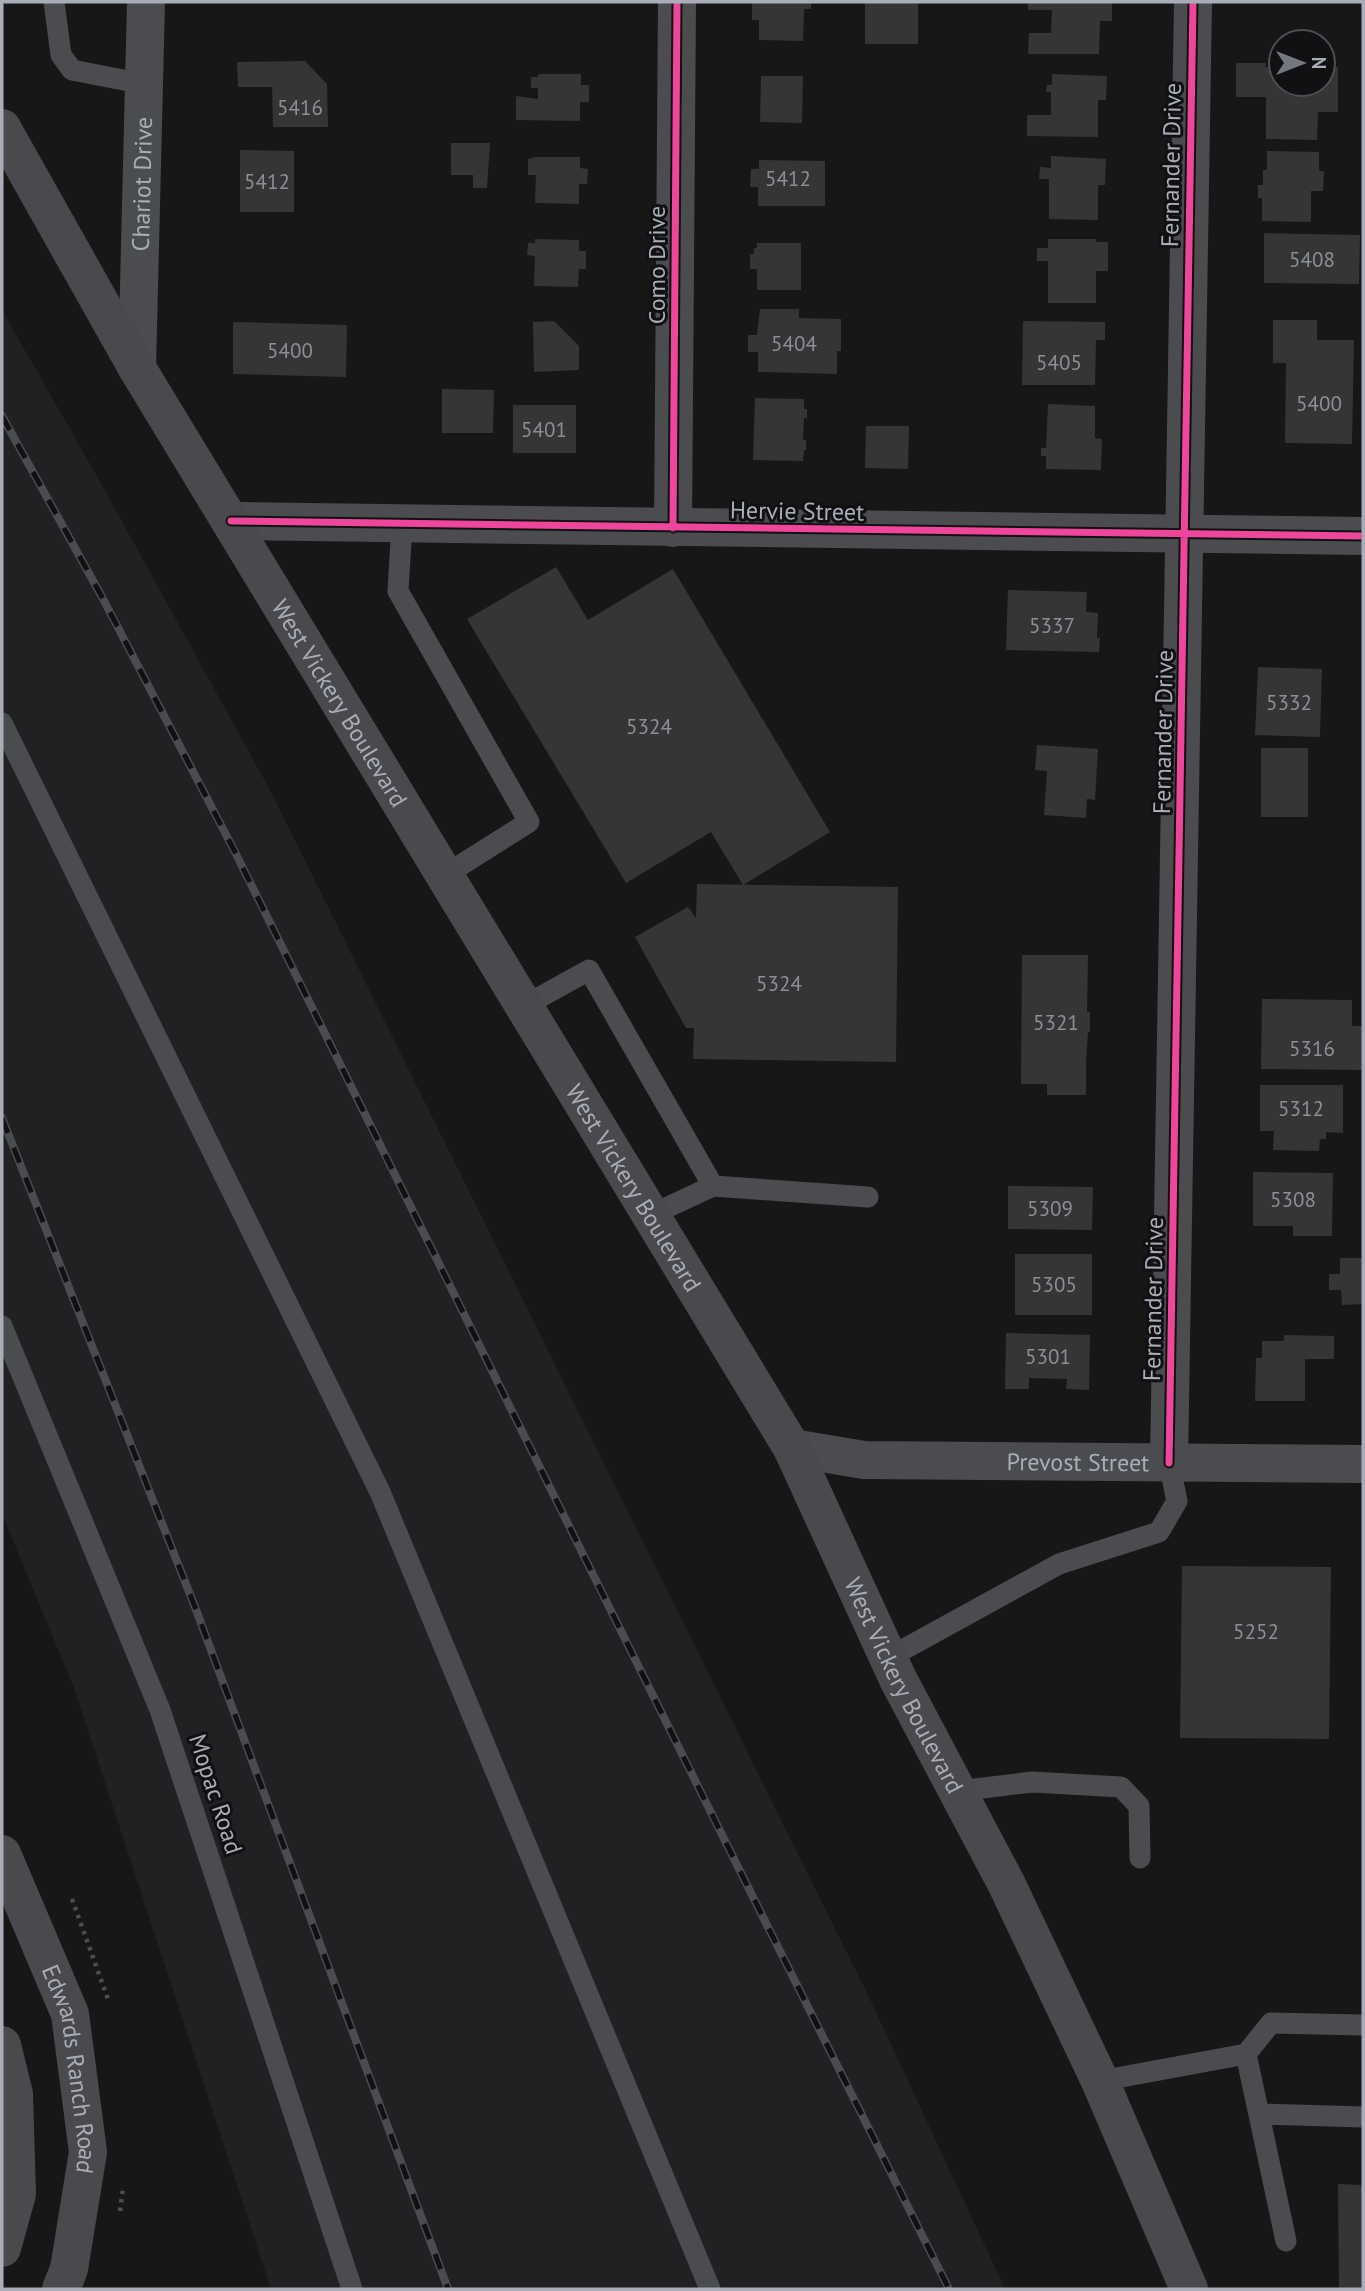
<svg xmlns="http://www.w3.org/2000/svg" width="1365" height="2291" viewBox="0 0 1365 2291" font-family="'PT Sans',sans-serif">
	<style>
		.built { fill: #212123 }
		.building { fill: #353536 }
		.lines { fill: none; stroke-linecap: round; stroke-linejoin: round }
		.path { stroke: #4d4e52; stroke-width: 4.5; stroke-dasharray: 3.5 5; stroke-linecap: butt }
		.lane { stroke: #4b4c50; stroke-width: 21 }
		.street { stroke: #4b4c50; stroke-width: 38 }
		.secondary { stroke: #4a4a4e; stroke-width: 38 }
		.rail-casing { stroke: #4b4c4f; stroke-width: 8 }
		.rail { stroke: #111113; stroke-width: 5; stroke-dasharray: 16; stroke-linecap: butt }
		.cycleway-casing { stroke: #111113; stroke-width: 11 }
		.cycleway { stroke: #ed469a; stroke-width: 7 }
		.labels { text-anchor: middle; dominant-baseline: central; stroke-width: 6; stroke-linejoin: round; paint-order: stroke }
		.number-label { font-size: 21px; fill: #8b8f98 }
		.street-label { font-size: 24px; fill: #a8adb8; stroke: #111113 }
	</style>
	<rect width="100%" height="100%" fill="#171717"/>
	<path class="built" d="M2,310L98,478L270,790L869,1997L1005,2289H271L74,1688L2,1514Z"/>
	<path class="building" d="M760,2H811V9H804L803,41L759,40V20H752V3Z
		M865,2H918V44H865Z
		M1028,2H1112V21H1100L1099,54H1028L1029,33H1051L1052,10H1028Z
		M305,61L327,84L328,127H273L272,87H238L237,62Z
		M1236,63H1266L1265,67H1281V84H1323V67H1338V112H1318L1317,140L1266,139V97H1236Z
		M538,74H581V85H589V102H580V121L516,120V96L538,99V88H531V77H538Z
		M1052,74L1107,76L1106,100H1098V137L1027,136V115H1051V92H1046L1047,85H1052Z
		M761,76H803L802,123L760,122Z
		M451,143H490L487,188H473V175H451Z
		M240,150L294,151V212H240Z
		M1267,151L1319,152V171H1324L1323,191H1311V222L1262,221V198H1258V185H1263V170H1267Z
		M1051,156L1106,159L1105,185H1098V220L1049,219V179H1039L1040,167L1051,168Z
		M536,157H580V168L588,169L587,184H579V204L535,203L536,175H528V159Z
		M759,160L825,161V206H758V187H750L751,169H759Z
		M1264,233L1360,235L1359,284L1264,283Z
		M535,239L579,240V251H586V269H579L578,287L534,286L535,256L527,255L528,243H535Z
		M1048,239H1096V242H1108V271H1096V303H1048V261H1037V248H1048Z
		M757,243H801V290H757V269H750V254H754V248H757Z
		M760,309H799V318L841,319V351H837V374L758,372V352H748V335H757Z
		M1273,320H1317V340H1354L1352,444L1285,443L1286,363H1273Z
		M554,321L579,346V370L534,372L533,322Z
		M1023,321L1105,322V340H1096L1095,385H1022Z
		M233,322L347,325L346,377L233,374Z
		M442,389L494,390L493,433H442Z
		M755,398L804,399V409H807V418H804L803,440H806V450H804L803,461L753,460Z
		M1048,404L1095,406V438L1102,439L1101,470L1046,469V456H1041V448H1046Z
		M513,405H576V453H513Z
		M866,426H909L908,469L865,468Z
		M556,567L588,620L673,569L830,832L743,885L711,832L626,883L467,619Z
		M1008,590L1087,592L1086,612L1098,613L1097,638H1100L1099,652L1006,650Z
		M1258,667L1322,669L1320,737L1255,735Z
		M1037,745L1098,749L1095,800L1087,799L1086,818L1044,815L1047,771L1035,770Z
		M1261,748H1308V817H1261Z
		M697,884L898,887L896,1062L693,1059L694,1028H686L635,937L688,907L696,918Z
		M1022,955H1088L1087,1012H1090V1032H1088L1086,1061V1095H1047V1084H1021Z
		M1262,999L1352,1000V1026H1363V1070L1261,1069Z
		M1260,1085H1343V1133L1326,1132V1139H1320L1319,1151L1273,1150L1274,1131H1260Z
		M1253,1172L1333,1173L1332,1236H1293V1226H1253Z
		M1008,1186L1093,1187L1092,1230L1008,1229Z
		M1015,1254H1092V1315H1015Z
		M1340,1258H1363V1304L1342,1305L1341,1290H1329V1274H1340Z
		M1006,1333L1090,1335L1089,1390L1066,1389L1067,1379L1029,1378V1389H1005Z
		M1284,1335L1334,1336V1359H1305V1401H1255L1256,1358H1262V1341H1284Z
		M1182,1566L1331,1567L1329,1739L1180,1738Z
		M1338,2184L1363,2185V2289H1339Z"/>
	<g class="lines">
		<path class="path" d="M72,1899L109,2002
			M120,2211L123,2188"/>
		<path class="lane" d="M54,2L61,55L72,70L144,84
			M402,524L398,591L529,822L445,875
			M2,723L380,1492L710,2289
			M524,1006L589,970L713,1186L651,1215
			M713,1186L868,1197
			M2,1326L160,1710L352,2289
			M888,1658L1059,1564L1159,1532L1177,1501L1169,1463
			M958,1791L1032,1782L1121,1787L1139,1806L1140,1858
			M1246,2054L1271,2023L1363,2025
			M1100,2081L1246,2054L1286,2241
			M1259,2114L1363,2117"/>
		<g class="street">
			<path id="s1" d="M137,368L146,2"/>
			<path d="M231,521L1363,536"/>
			<path d="M673,528L677,2"/>
			<path id="s2" d="M792,1448L864,1460L1363,1464"/>
			<path d="M1169,1463L1193,2"/>
		</g>
		<g class="secondary">
			<path id="s3" d="M2,128L137,368L792,1448L898,1679L1006,1883L1100,2081L1189,2289"/>
			<path id="s4" d="M2,1854L70,2014L88,2152L69,2269L61,2289"/>
			<path d="M2,2045L14,2094L17,2194L2,2248"/>
		</g>
		<g class="rail-casing">
			<path id="rail" d="M2,416L102,597L234,850L737,1865L949,2289
				M2,1118L195,1607L448,2289"/>
		</g>
		<use href="#rail" class="rail"/>
		<g class="cycleway-casing">
			<path id="cycleway" d="M231,521L1363,536
				M673,528L677,2
				M1169,1463L1193,2"/>
		</g>
		<use href="#cycleway" class="cycleway"/>
	</g>
	<g class="labels">
		<g class="number-label">
			<text x="300" y="107">5416</text>
			<text x="788" y="178">5412</text>
			<text x="267" y="181">5412</text>
			<text x="1312" y="259">5408</text>
			<text x="794" y="343">5404</text>
			<text x="290" y="350">5400</text>
			<text x="1059" y="362">5405</text>
			<text x="1319" y="403">5400</text>
			<text x="544" y="429">5401</text>
			<text x="1052" y="625">5337</text>
			<text x="1289" y="702">5332</text>
			<text x="649" y="726">5324</text>
			<text x="779" y="983">5324</text>
			<text x="1056" y="1022">5321</text>
			<text x="1312" y="1048">5316</text>
			<text x="1301" y="1108">5312</text>
			<text x="1293" y="1199">5308</text>
			<text x="1050" y="1208">5309</text>
			<text x="1054" y="1284">5305</text>
			<text x="1048" y="1356">5301</text>
			<text x="1256" y="1631">5252</text>
		</g>
		<g class="street-label">
			<text transform="translate(1171 165) rotate(-89)">Fernander Drive</text>
			<text stroke="none"><textPath href="#s1" startOffset="184">Chariot Drive</textPath></text>
			<text transform="translate(656 265) rotate(-90)">Como Drive</text>
			<text transform="translate(797 511) rotate(1)">Hervie Street</text>
			<text stroke="none"><textPath href="#s3" startOffset="667">West Vickery Boulevard</textPath></text>
			<text transform="translate(1163 732) rotate(-89)">Fernander Drive</text>
			<text stroke="none"><textPath href="#s3" startOffset="1234">West Vickery Boulevard</textPath></text>
			<text transform="translate(1153 1299) rotate(-89)">Fernander Drive</text>
			<text stroke="none"><textPath href="#s2" startOffset="287">Prevost Street</textPath></text>
			<text stroke="none"><textPath href="#s3" startOffset="1801">West Vickery Boulevard</textPath></text>
			<text transform="translate(216 1794) rotate(72)">Mopac Road</text>
			<text stroke="none"><textPath href="#s4" startOffset="228">Edwards Ranch Road</textPath></text>
		</g>
	</g>
	<rect width="1365" height="2291" fill="none" stroke="#a8adb8" stroke-width="7"/>
	<g transform="translate(1302 63) rotate(90)"><circle r="33" fill="#111113" stroke="#4d4f55" stroke-width="2"/>
	<path d="M0-5L12 26L0 18L-12 26Z" fill="#757880"/>
	<text y="-10" font-size="19" font-weight="bold" text-anchor="middle" fill="#a8adb8">N</text>
	</g>
</svg>
